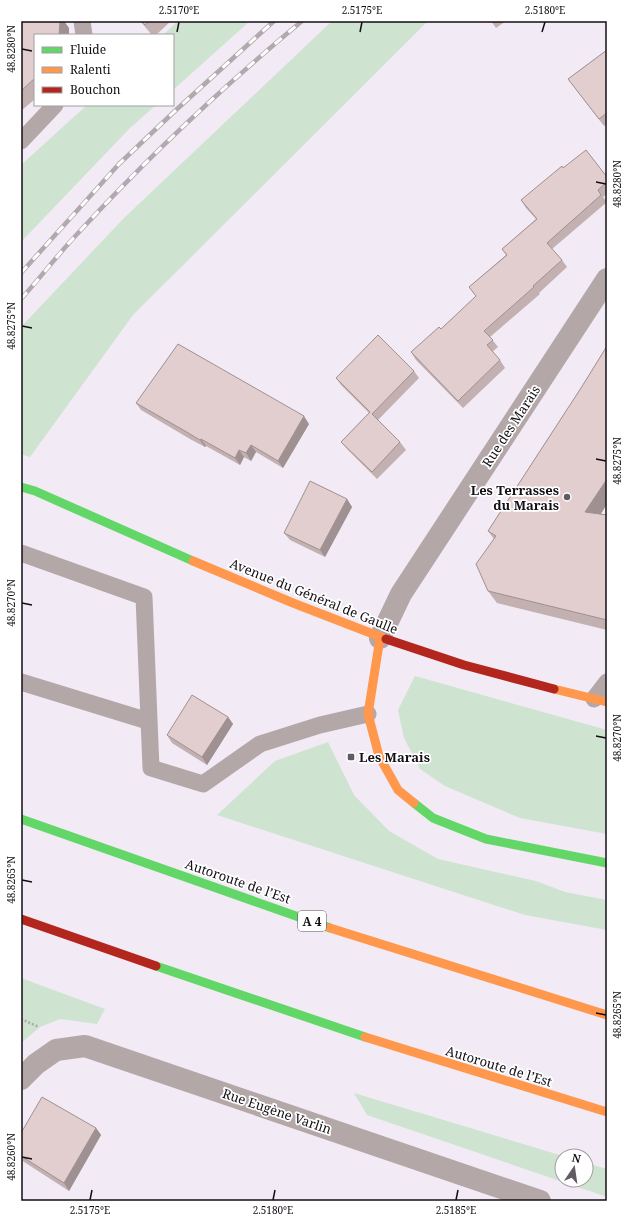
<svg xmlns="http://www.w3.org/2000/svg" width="628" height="1222" viewBox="0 0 628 1222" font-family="'Noto Serif',serif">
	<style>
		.green { fill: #cee4d0 }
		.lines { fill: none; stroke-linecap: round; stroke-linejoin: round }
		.path { stroke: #b1a7aa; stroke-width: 2.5; stroke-dasharray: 2 2; stroke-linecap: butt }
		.lane { stroke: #b3a7a8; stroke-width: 17 }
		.street { stroke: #b3a7a8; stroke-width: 22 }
		.fast { stroke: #63d668; stroke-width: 9 }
		.slow { stroke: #ff974d; stroke-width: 9 }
		.jam { stroke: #b3261e; stroke-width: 9 }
		.rail-casing { stroke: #b2a9ae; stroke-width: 4.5 }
		.rail { stroke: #fff; stroke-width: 3; stroke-dasharray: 9; stroke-linecap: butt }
		.wall { fill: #c3b1b2 }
		.shaded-wall { fill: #9f9091 }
		.building { fill: #e3cecf; stroke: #9f9091 }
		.ticks { fill: none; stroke: #130e14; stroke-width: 1.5 }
		.poi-dot { fill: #615b62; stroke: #fff; stroke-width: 1.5 }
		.labels { text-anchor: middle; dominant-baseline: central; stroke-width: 3.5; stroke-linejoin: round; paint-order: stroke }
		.shield { fill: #fff; stroke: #5a565a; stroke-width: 1 }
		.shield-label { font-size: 12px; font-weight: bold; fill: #130e14 }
		.street-label { font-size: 13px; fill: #130e14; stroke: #fff }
		.poi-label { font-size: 13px; font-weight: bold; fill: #130e14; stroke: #fff; text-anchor: end }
		.neatline { fill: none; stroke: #130e14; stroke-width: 1.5 }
		.ticks-label { font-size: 10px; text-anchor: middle; fill: #130e14 }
	</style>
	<rect width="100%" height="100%" fill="#f2eaf4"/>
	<path class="green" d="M178,21H250L173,90V35H163Z
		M332,21H428L133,315L30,457L21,454V327L123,219Z
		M87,105H156L130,128L21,242V165Z
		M415,676L607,730V834L520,818L445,786L420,769L404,738L398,710Z
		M328,742L354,795L389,831L438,859L536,881L565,892L607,900V930L525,915L217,815L275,761Z
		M21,978L105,1009L97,1024L60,1019L40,1027L21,1043Z
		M354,1093L563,1156H562V1180H586V1163L607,1169V1197L367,1115Z"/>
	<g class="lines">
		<path class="path" d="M21,1019L39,1027"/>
		<path class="lane" d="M82,21L84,35
			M21,141L55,105
			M21,553L144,597L151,768L203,784L260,744L320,725L368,714
			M21,682L148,721
			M594,699L607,682"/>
		<path class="street" d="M380,638L401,594L607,279
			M21,1079L36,1064L56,1050L85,1046L540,1201"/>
		<path class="fast" d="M21,487L35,491L193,561
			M414,803L433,818L486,839L607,863
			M21,819L330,928
			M156,966L365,1037"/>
		<path class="slow" d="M193,561L293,603L386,639
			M380,638L368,714L379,756L398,790L414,803
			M554,689L607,702
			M330,928L607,1015
			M365,1037L607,1112"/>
		<path class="jam" d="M386,639L464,665L554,689
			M21,919L156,966"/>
		<g class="rail-casing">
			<path id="rail" d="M21,273L119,164L176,110L274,21
				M21,299C41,277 59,253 80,231C148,157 225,85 302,21"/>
		</g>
		<use href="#rail" class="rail"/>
	</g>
	<path class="wall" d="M21,21L69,28L35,35V99L21,111Z
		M140,21H171L156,35H152Z
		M491,21H506L496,28Z
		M607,50V124L604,126L568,79Z
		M563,168L607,177V194L603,197L607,202L552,249L562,260L567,267L539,293L540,294L490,337L498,347L492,352L500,360L505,368L463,408L416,360L411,352L441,329L476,296L469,287L506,255L502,249L536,219L526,208L521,200Z
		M607,346V504L601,514L607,515V630L497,603L488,591L494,539L488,531L581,388Z
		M414,371L419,378L378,420L400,442L406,450L377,479L347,449L341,442L369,413L341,385L336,378Z
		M136,403L309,424L283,468L256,452L251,461L244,457L240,465L206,446L205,447L190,439L141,410Z
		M347,499L352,507L325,557L290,540L284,533Z
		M228,717L233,724L207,765L172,743L167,735Z
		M96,1128L101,1135L69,1191L21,1160V1133Z"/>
	<path class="shaded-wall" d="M60,21H64L69,28V35H59Z
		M304,416L309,424L283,468L278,461Z
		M201,439L206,446L205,447L200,440Z
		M251,445L256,452L251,461L246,453Z
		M239,450L244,457L240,465L235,458Z
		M607,479V504L594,524L585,512Z
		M347,499L352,507L325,557L320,550Z
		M228,717L233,724L207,765L202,757Z
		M96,1128L101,1135L69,1191L64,1183Z"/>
	<path class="building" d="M21,21H60L59,35H35V78L21,91Z
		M142,21H149L145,25Z
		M607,50V113L599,119L568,79Z
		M586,150L607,177V182L598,190L601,195L547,243L562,260L533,286L534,287L484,331L493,340L487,345L500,360L458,401L411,352L439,327L441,329L476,296L469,287L507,255L502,249L537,219L521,200L562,166L563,168Z
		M378,335L414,371L372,414L400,442L372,472L341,442L370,412L336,378Z
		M178,344L304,416L278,461L251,445L246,453L239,450L235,458L201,439L200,440L185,431L136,403Z
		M607,346V479L585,512L607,515V620L488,591L476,564L496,536L488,531L581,388Z
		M310,481L347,499L320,550L284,533Z
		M192,695L228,717L202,757L167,735Z
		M42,1097L96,1128L64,1183L21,1156V1133Z"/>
	<path class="ticks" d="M177,32L179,22M360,32L362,22M542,32L545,22M22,49L32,51M596,182L606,184M22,326L32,328M596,459L606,461M22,603L32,605M596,736L606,738M22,880L32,882M596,1013L606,1015M22,1157L32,1159M90,1200L92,1190M273,1200L275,1190M456,1200L458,1190"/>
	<g class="poi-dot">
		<circle cx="567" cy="497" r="4"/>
		<rect x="347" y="753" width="8" height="8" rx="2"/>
	</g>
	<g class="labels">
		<rect class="shield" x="298" y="911" width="28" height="20" rx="3"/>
		<g class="shield-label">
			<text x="312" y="921">A 4</text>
		</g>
		<g class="street-label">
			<text transform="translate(511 426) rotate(-57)">Rue des Marais</text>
			<text transform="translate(314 596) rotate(22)">Avenue du Général de Gaulle</text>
			<text transform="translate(238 881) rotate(19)">Autoroute de l’Est</text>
			<text transform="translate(499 1066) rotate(17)">Autoroute de l’Est</text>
			<text transform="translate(277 1111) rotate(19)">Rue Eugène Varlin</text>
		</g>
		<g class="poi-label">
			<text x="559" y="490">Les Terrasses<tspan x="559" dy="15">du Marais</tspan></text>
			<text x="359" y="757" text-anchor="start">Les Marais</text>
		</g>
	</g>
	<rect width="628" height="1222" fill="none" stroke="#ffffff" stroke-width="44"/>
	<rect x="34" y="34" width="140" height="72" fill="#ffffff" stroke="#a19fa1"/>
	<rect x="42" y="47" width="20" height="6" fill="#63d668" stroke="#a19fa1"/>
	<text x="70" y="54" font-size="12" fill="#130e14">Fluide</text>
	<rect x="42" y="67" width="20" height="6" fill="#ff974d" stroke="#a19fa1"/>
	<text x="70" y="74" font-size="12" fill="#130e14">Ralenti</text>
	<rect x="42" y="87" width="20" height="6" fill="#b3261e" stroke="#a19fa1"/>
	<text x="70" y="94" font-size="12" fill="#130e14">Bouchon</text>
	<g transform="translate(574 1168) rotate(13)"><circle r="19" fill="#ffffff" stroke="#a19fa1"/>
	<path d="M0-3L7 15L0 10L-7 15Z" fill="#615b62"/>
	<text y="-6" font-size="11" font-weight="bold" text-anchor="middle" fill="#130e14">N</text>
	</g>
	<rect x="22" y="22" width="584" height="1178" class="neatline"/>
	<g class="ticks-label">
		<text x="179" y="14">2.5170°E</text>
		<text x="362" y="14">2.5175°E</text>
		<text x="545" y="14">2.5180°E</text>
		<text transform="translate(11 49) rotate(-90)" y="4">48.8280°N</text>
		<text transform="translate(617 184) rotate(-90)" y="4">48.8280°N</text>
		<text transform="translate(11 326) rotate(-90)" y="4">48.8275°N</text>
		<text transform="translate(617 461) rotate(-90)" y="4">48.8275°N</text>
		<text transform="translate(11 603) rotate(-90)" y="4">48.8270°N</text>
		<text transform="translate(617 738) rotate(-90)" y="4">48.8270°N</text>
		<text transform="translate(11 880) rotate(-90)" y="4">48.8265°N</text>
		<text transform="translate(617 1015) rotate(-90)" y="4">48.8265°N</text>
		<text transform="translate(11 1157) rotate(-90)" y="4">48.8260°N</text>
		<text x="90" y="1214">2.5175°E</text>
		<text x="273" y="1214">2.5180°E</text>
		<text x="456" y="1214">2.5185°E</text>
	</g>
</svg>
